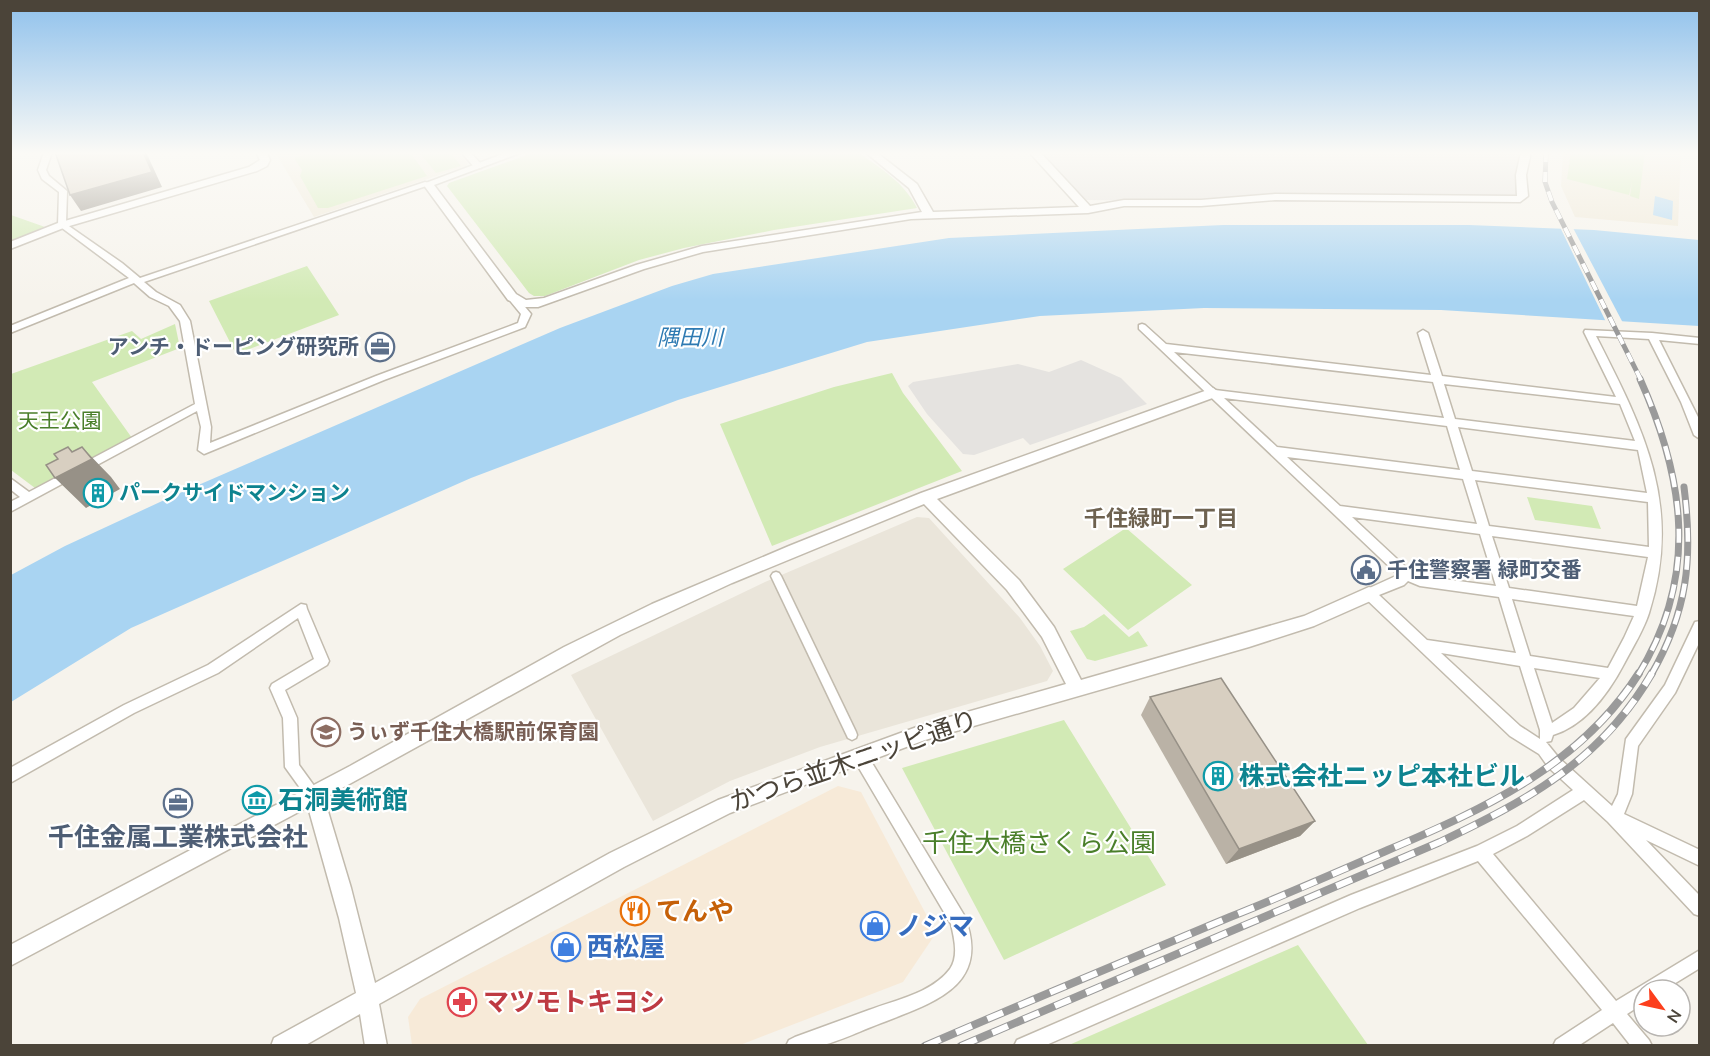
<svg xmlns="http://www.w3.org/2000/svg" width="1710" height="1056" viewBox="0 0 1710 1056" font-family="'Nunito Sans','Noto Sans JP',sans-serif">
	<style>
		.residential { fill: #eae5da }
		.commercial { fill: #f7ead8 }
		.industrial { fill: #e6e2dd }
		.education { fill: #efe8d6 }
		.green { fill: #d2eab5 }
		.parking { fill: #e5e3e0 }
		.water { fill: #a9d4f2 }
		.pier { fill: #f6f3ec }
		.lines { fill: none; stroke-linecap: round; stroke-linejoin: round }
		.pedestrian-casing { stroke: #c2bbae; stroke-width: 3 }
		.minor-casing { stroke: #c2bbae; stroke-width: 3 }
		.tertiary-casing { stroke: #c2bbae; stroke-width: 3 }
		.pedestrian { fill: #fff; fill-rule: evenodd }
		.minor { fill: #fff; fill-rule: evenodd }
		.tertiary { fill: #fff; fill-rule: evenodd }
		.rail-far2-casing { stroke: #9a9a9a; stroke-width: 5 }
		.rail-far1-casing { stroke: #9a9a9a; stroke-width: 7 }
		.rail-casing { stroke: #9a9a9a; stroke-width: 8 }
		.rail-far2 { stroke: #fff; stroke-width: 4; stroke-dasharray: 10; stroke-linecap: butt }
		.rail-far1 { stroke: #fff; stroke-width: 4.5; stroke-dasharray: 14; stroke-linecap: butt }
		.rail { stroke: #fff; stroke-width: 6; stroke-dasharray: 17; stroke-linecap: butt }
		.wall { fill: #bab2a6 }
		.shaded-wall { fill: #979187 }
		.building { fill: #d8cfc1; stroke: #979187; stroke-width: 1.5 }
		.labels { text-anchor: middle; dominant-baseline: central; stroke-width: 4.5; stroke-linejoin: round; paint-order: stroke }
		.service-label { font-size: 21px; font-weight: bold; fill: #4e5e75; stroke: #fff; text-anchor: end }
		.park-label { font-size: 21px; fill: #4a7f2a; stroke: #fff }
		.culture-label { font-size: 21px; font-weight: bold; fill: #0d838f; stroke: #fff; text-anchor: start }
		.education-label { font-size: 21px; font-weight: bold; fill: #785e54; stroke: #fff; text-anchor: start }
		.water-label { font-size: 22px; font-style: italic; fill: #2e7ab2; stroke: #fff }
		.neighbourhood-label { font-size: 22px; font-weight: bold; fill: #6e6250; stroke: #fff }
		.near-street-label { font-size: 26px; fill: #4b4439; stroke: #fff }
		.near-culture-label { font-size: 26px; font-weight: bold; fill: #0d838f; stroke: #fff; text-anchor: start }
		.near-service-label { font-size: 26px; font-weight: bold; fill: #4e5e75; stroke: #fff }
		.near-park-label { font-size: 26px; fill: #4a7f2a; stroke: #fff }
		.near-food-label { font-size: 26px; font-weight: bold; fill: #c56008; stroke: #fff; text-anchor: start }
		.near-shop-label { font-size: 26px; font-weight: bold; fill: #366cbe; stroke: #fff; text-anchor: start }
		.near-health-label { font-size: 26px; font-weight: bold; fill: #be3a42; stroke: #fff; text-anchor: start }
	</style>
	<rect width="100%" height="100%" fill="#f6f3ec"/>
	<path class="residential" d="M917,517L929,518L1020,618L1040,646L1053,671L1047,681L820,747L730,781L653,821L571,675L765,582Z"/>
	<path class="commercial" d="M838,786L861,792L936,933L903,982L740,1045H412L408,1017L420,999Z"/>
	<path class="industrial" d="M1039,152H1521L1516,175L1517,194L1515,196L1261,195L1177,201L1087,200L1080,198Z"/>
	<path class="education" d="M275,152H458L468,163L466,166L314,217Z
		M1563,152H1681L1678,226L1575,217L1561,186Z"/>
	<path class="green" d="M315,152H410L427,176L328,208H318L300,176L302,170L294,158Z
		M419,152H450L461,166L436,173Z
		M535,152H858C881,169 904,182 917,208L774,230L684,248L639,260L545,296H534L529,293L447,186L449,183Z
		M1571,152H1645L1639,199L1630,196L1632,182L1629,195L1567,179Z
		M11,215L45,227L11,241Z
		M307,266L339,315L236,354L209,301Z
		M175,324L180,348L92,382L132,438L44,487L35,488L11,470V374L132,331L141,339Z
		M892,373L903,393L962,471L772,546L720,424L834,387Z
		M1527,497L1592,506L1601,529L1535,520Z
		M1126,528L1192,585L1128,630L1063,569Z
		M1104,614L1129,637L1138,631L1148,646L1095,661L1087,659L1070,631L1084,627Z
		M1064,720L1166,885L1004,960L902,768Z
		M1298,945L1368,1045H1069Z"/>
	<path class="parking" d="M1081,360L1121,378L1147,404L1030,445L1023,438L974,455L963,454L927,414L908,386L913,382L1018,364L1049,372Z"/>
	<path class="water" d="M1655,196L1673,201L1672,220L1653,215Z
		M1223,225H1469L1594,230L1699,240V326L1441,310L1204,308L1040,316L867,342L678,400L471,478L131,628L11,702V575L65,546L173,496L560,328L672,286L713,274L949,238Z"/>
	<path class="pier" d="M1559,225L1572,226L1623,323L1606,322Z"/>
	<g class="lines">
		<g class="pedestrian-casing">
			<path id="pedestrian" d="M776,572L779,573L781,576L856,732L857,735L856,738L852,740L848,738L771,576L773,573Z"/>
		</g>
		<g class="minor-casing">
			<path id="minor" d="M44,152H52L46,170L49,176L67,191L66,224L122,263L140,278L425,182L432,184L144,282L156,292L180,305L190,321L211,427L210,443L376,376L518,323L521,314L507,297L509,295H515L531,314L525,327L384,380L204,454L198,450L201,427L197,411L10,512V502L20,497L10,489V478L29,492L195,404L180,321L169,306L150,297L134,283L10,333V326L129,278L58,225L59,192L42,179L38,170Z
				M461,152H470L481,164V168H475Z
				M1142,324L1145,325L1166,344L1431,375L1418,333L1423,330L1428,333L1442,376L1616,397L1584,332L1585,330L1652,333L1700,338V344L1659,340L1700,421V439L1694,435L1681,402L1649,339L1596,336C1644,430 1683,506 1649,613C1644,629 1633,647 1625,662C1610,691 1586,725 1553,735L1551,741L1546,742L1559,758L1612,806L1618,794L1626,739L1665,685L1695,622L1700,621V641L1675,693L1638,746L1632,794L1624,814L1700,850V866L1646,840L1700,896V916L1694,914L1608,822L1584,800L1527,836L1493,854L1616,1001L1700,950V968L1664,990H1644V1003L1627,1014L1649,1040L1652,1046H1631L1613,1023L1578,1046H1553L1556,1040L1602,1010L1478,861L1360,908L1044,1046H1014L1017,1040L1351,895L1477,846L1517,826L1573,790L1549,768L1539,754L1510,736L1365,598L1363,594L1365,590L1398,575L1139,329V325ZM1174,352L1433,382L1444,418L1215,390ZM1444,384L1620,404L1635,441L1455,419ZM1224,398L1447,426L1460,470L1277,447ZM1458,427L1638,450L1647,493L1472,471ZM1287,457L1463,479L1477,524L1340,506ZM1475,480L1648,502L1649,547L1489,526ZM1352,517L1480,534L1496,586L1421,576L1410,571ZM1492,536L1648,557L1637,606L1509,588ZM1408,581L1420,586L1499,597L1516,653L1427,640L1379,595L1404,585ZM1512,599L1634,616L1624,638L1608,668L1530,656ZM1441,653L1520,666L1540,730V739L1520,726ZM1534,668L1600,678L1574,708L1552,723Z
				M301,604L306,605L307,609L329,661L327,665L285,690L297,718L299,765L320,794L318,799L313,801L308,799L285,767L283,718L270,688L272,684L314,659L298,618L218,673L134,713L10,783V768L124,705L208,665Z
				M861,751L866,753L964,915C992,984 936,1002 884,1022C867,1028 836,1043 819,1046C809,1047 797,1046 786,1046L789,1040L795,1037C820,1028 844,1019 869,1010C895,1000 932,993 950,969C959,956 954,938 951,924L856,763L854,758L856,753Z"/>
		</g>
		<g class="tertiary-casing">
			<path id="tertiary" d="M256,152H266L270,160L267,166L257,171L66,227L10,249V242L58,223L249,167L260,160Z
				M508,152H523L434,185L516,294L526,300L544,298L636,265L702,246L922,212L909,188L865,152H876L917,184L933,212L1079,207L1029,152H1040L1090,206L1124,200H1201L1275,194L1517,196L1516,175L1521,152H1531L1526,175L1528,196L1520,202L1275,200L1201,206H1124L1088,213L911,219L703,252L644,269L538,307H525L508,300L423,184Z
				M1213,388L1220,393L1218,396L937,499L1019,580L1054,627L1081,680L1304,616L1369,587L1375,589L1377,594L1375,599L1314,626L1249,647L925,740L730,813L624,867L379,1004L387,1046H365L360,1014L304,1046H271L274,1038L356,993L339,918L308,807L10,966V945L350,766L564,647L652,604L789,546L921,493ZM924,504L1007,590L1042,637L1066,684L925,724L718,800L610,853L375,983L351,888L324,798L620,635L732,583Z"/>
		</g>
		<use href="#pedestrian" class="pedestrian"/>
		<use href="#minor" class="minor"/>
		<use href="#tertiary" class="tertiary"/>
		<g class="rail-far2-casing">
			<path id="rail-far2" d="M1546,152L1545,182L1552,202L1641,380"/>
		</g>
		<g class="rail-far1-casing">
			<path id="rail-far1" d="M1638,675C1699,577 1685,479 1640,379
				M1651,675C1688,611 1693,558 1684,487"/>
		</g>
		<g class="rail-casing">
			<path id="rail" d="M925,1046C1026,1002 1128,960 1230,917C1283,896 1335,873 1388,850C1484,809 1581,765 1639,673
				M961,1046L1440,842C1528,800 1601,761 1652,673"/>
		</g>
		<use href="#rail-far2" class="rail-far2"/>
		<use href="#rail-far1" class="rail-far1"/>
		<use href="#rail" class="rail"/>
	</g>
	<path class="wall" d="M1150,697L1315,821L1300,836L1226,864L1141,715Z"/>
	<path class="shaded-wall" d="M143,152H146L162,187L81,211L70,195Z
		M68,447L84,463L82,447L111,477L120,489L86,508L55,478Z
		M1315,821L1300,836L1226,864L1239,849Z"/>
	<path class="building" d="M55,152H143L152,172L70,195Z
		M68,447L72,452L82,447L92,459L55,478L46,465L58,459L54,454Z
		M1221,678L1315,821L1239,849L1150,697Z"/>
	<linearGradient id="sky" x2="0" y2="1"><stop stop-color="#8fc1ec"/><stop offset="0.51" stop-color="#fbfaf6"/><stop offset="1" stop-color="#fbfaf6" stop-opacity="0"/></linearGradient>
	<rect width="1710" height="300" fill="url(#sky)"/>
	<defs>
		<g id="office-ring" transform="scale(1.5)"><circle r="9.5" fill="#fff" stroke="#5c6f8a" stroke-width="1.5"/><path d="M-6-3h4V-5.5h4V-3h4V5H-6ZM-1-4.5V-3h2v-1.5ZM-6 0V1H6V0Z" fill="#5c6f8a"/></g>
		<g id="building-ring" transform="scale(1.5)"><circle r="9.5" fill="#fff" stroke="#0f9aa8" stroke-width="1.5"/><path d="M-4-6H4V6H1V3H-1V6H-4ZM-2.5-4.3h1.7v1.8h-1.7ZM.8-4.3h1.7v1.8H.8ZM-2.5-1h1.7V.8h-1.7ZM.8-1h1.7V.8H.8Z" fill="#0f9aa8"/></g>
		<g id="civic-ring" transform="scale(1.5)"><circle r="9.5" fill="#fff" stroke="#5c6f8a" stroke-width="1.5"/><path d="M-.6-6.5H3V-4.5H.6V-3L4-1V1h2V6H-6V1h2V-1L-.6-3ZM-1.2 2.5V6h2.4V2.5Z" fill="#5c6f8a"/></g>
		<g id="school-ring" transform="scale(1.5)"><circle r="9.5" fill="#fff" stroke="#8d6e63" stroke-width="1.5"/><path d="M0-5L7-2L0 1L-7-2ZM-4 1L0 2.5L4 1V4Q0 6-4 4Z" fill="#8d6e63"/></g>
		<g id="museum-ring" transform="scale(1.5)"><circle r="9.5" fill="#fff" stroke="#0f9aa8" stroke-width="1.5"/><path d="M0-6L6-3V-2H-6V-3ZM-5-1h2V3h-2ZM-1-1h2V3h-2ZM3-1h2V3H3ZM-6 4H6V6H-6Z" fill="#0f9aa8"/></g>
		<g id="restaurant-ring" transform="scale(1.5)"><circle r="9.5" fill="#fff" stroke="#e8710a" stroke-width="1.5"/><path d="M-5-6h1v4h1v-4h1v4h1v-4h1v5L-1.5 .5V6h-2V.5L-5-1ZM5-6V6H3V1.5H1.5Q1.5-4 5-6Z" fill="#e8710a"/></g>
		<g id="shop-ring" transform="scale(1.5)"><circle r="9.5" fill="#fff" stroke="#3f7fe0" stroke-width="1.5"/><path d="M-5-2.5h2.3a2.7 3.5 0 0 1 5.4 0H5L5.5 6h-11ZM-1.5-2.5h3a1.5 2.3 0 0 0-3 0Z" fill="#3f7fe0"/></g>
		<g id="pharmacy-ring" transform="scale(1.5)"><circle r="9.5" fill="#fff" stroke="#e0444e" stroke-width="1.5"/><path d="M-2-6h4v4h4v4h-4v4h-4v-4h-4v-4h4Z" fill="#e0444e"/></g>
	</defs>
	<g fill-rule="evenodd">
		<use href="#office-ring" x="380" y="347"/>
		<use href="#building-ring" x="98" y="493"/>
		<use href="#civic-ring" x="1366" y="570"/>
		<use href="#school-ring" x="326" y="732"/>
		<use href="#building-ring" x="1218" y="776"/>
		<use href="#museum-ring" x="257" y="800"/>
		<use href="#office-ring" x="178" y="803"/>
		<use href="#restaurant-ring" x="635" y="911"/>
		<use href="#shop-ring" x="875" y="926"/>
		<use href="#shop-ring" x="566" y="947"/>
		<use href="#pharmacy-ring" x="462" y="1002"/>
	</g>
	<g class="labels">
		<g class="service-label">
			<text x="359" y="347">アンチ・ドーピング研究所</text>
			<text x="1387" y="570" text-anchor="start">千住警察署 緑町交番</text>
		</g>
		<g class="park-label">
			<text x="60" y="421">天王公園</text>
		</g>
		<g class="culture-label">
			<text x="119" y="493">パークサイドマンション</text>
		</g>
		<g class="education-label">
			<text x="347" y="732">うぃず千住大橋駅前保育園</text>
		</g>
		<g class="water-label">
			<text x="690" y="338">隅田川</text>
		</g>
		<g class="neighbourhood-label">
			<text x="1161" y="519">千住緑町一丁目</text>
		</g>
		<g class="near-street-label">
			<text transform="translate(854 761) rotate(-19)">かつら並木ニッピ通り</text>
		</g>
		<g class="near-culture-label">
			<text x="1239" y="776">株式会社ニッピ本社ビル</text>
			<text x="278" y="800">石洞美術館</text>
		</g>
		<g class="near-service-label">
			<text x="178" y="837">千住金属工業株式会社</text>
		</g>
		<g class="near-park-label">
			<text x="1039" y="843">千住大橋さくら公園</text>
		</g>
		<g class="near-food-label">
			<text x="656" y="911">てんや</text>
		</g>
		<g class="near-shop-label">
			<text x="896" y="926">ノジマ</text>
			<text x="587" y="947">西松屋</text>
		</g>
		<g class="near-health-label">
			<text x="483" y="1002">マツモトキヨシ</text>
		</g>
	</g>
	<rect width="1710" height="1056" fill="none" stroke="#4b4439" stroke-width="24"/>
	<g transform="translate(1662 1008) rotate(123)"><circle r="28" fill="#ffffff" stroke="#b7b4b0" stroke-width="1.5"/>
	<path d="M0-4.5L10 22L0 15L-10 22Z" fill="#fc3f1d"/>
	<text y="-9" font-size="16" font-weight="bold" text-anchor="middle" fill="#4b4439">N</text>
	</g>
</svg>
